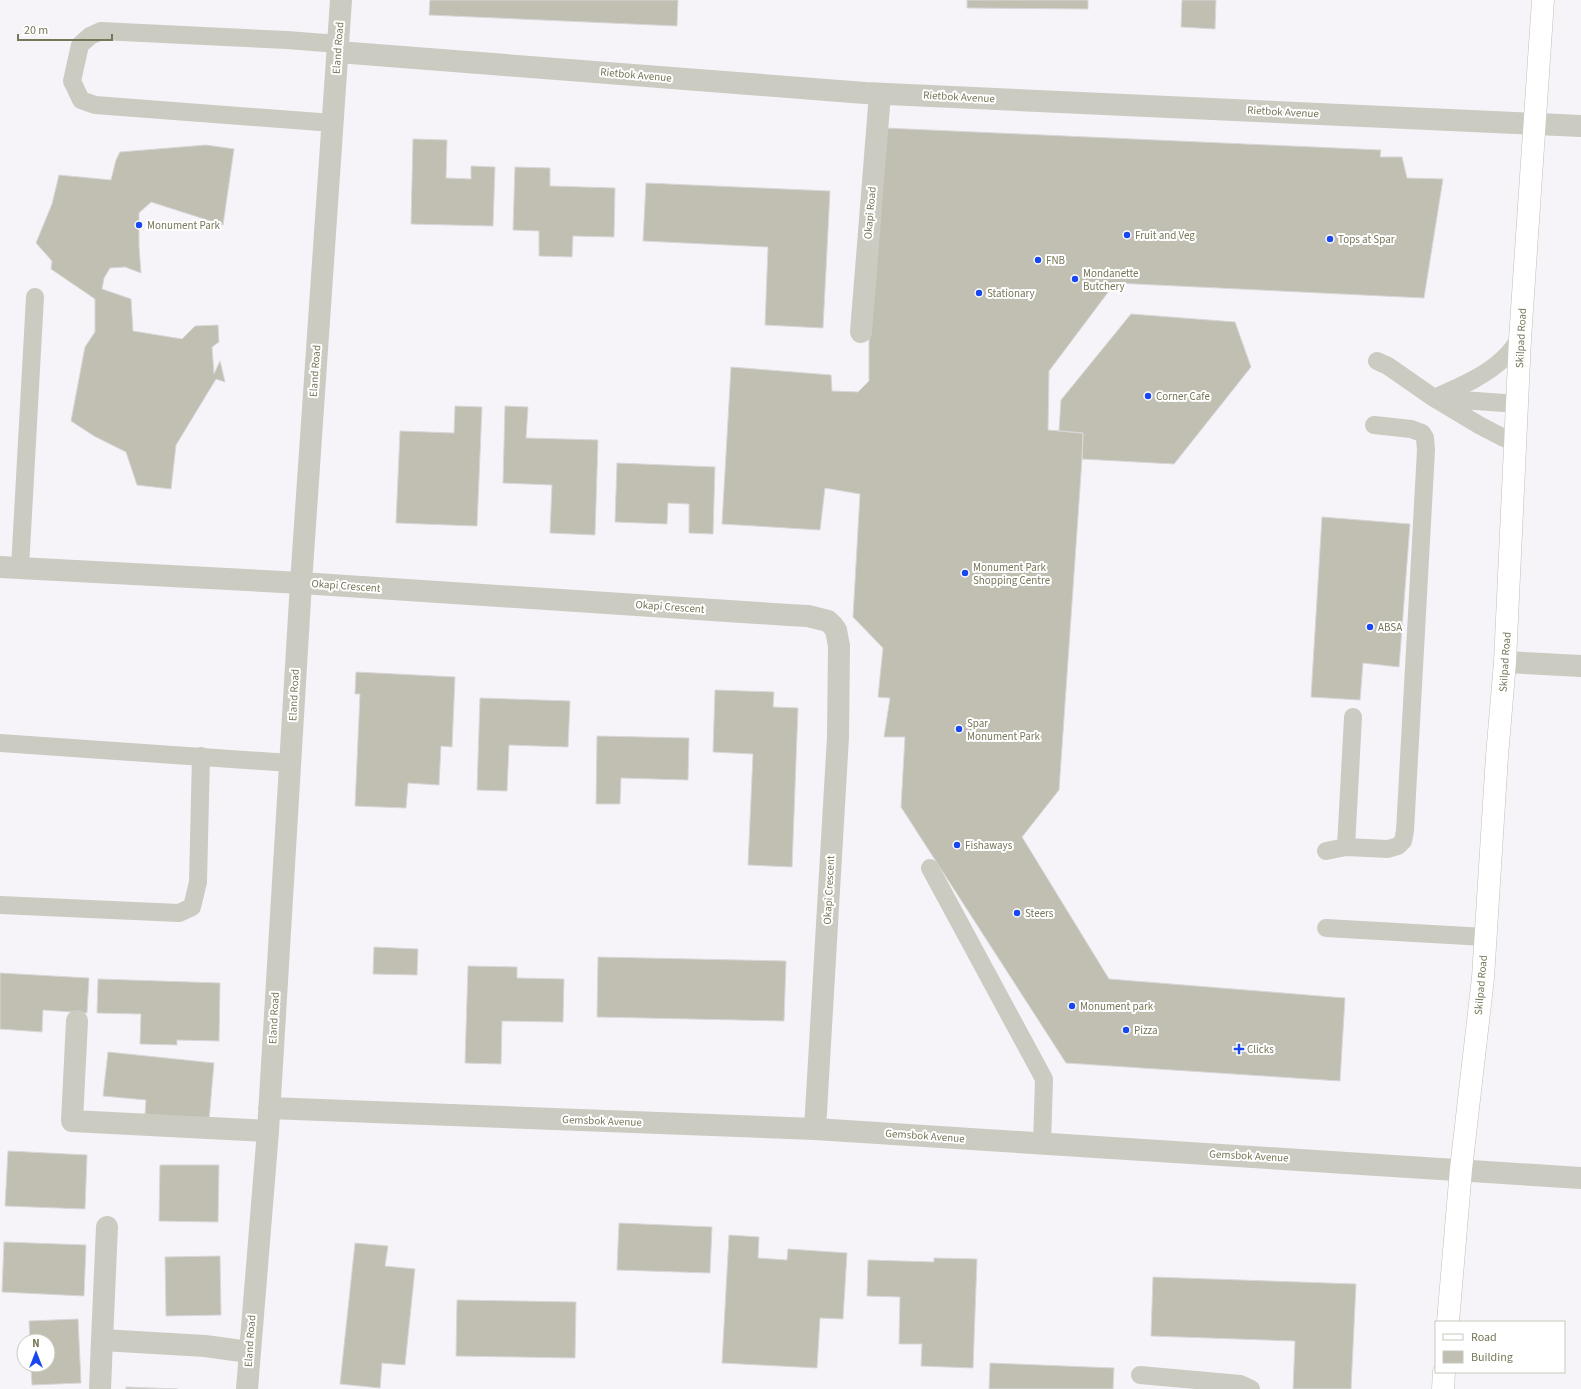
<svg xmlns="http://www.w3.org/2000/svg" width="1581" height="1389" viewBox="0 0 1581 1389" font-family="'Source Sans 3',sans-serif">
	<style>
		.building { fill: #c0bfb2; stroke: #d8d7d9 }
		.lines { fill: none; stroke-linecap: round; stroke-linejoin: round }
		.secondary-casing { stroke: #c0c0b4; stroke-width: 23 }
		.lane { stroke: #cbcbc2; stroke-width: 18 }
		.street { stroke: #cbcbc2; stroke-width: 22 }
		.secondary { stroke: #fff; stroke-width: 22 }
		.poi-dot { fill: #1948f2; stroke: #fff; stroke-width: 1.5 }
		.labels { text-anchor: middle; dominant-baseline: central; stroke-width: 4; stroke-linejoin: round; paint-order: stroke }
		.street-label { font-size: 11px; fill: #767658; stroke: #fff }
		.poi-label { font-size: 11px; fill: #767658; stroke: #fff; text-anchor: start }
	</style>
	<rect width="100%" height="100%" fill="#f6f4f8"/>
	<path class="building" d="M430,0H678L677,26L429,15Z
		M967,0H1088V9L967,8Z
		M1182,0H1216L1215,29L1181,27Z
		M885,128L1381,150L1380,157H1402L1407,178L1443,179L1424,298L1115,283L1049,371L1048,430L1083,433L1082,459L1059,790L1022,837L1109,979L1345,998L1340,1081L1066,1063L901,807L905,737H884L890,698L878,697L883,648L853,617L860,494L825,488L820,530L722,524L731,367L831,375L832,391L858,392L869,381V342Z
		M413,139L447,140L446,178L471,179V166L495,167L493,226L411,224Z
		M206,145L234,149L223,225L151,202L139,213V246L141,273L125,267L110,268L104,278L102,289L131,299L133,331L182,339L195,326L218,325L219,342L212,347L214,374L220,361L225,382L216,379L176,445L171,489L137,485L126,452L94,436L71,421L85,347L95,332V299L51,269L52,261L36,243L52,204L59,175L111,180L116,160L120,152Z
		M515,167L550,168V186L615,188L614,237L573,236L572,257L539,256V231L513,230Z
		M646,183L830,191L823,328L765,325L768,247L643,241Z
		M1131,314L1235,322L1251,367L1174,464L1082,459L1083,433L1059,431L1061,400Z
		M455,406L482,407L477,526L396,523L400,431L454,433Z
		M505,406L528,407L526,438L598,440L595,535L550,533L552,485L503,483Z
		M617,463L715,467L713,534L689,533V504L668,503L667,524L615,522Z
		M1322,517L1410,524L1399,667L1363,663L1360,700L1311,697Z
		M356,672L455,677L452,747L441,746L439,785L408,783L406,808L355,806L360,694H355Z
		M715,690L774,692L773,707L798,708L792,867L748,865L753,754L713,752Z
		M480,698L570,701L568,747L509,745L507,791L477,790Z
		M597,736L689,738L688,780L621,778L620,804H596Z
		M374,947L418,949L417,975L373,974Z
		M598,957L786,961L784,1021L597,1017Z
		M468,966L517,967V978L564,979L563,1022L502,1021L501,1064L465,1063Z
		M0,973L89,978L87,1013L43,1010L42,1032L0,1029Z
		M98,979L220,983L219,1041L177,1040V1045L140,1044L141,1014L97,1013Z
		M108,1052L214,1063L209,1120L145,1114L146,1100L103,1096Z
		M8,1151L87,1155L85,1209L5,1206Z
		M160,1165H219L218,1222L159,1221Z
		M619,1223L712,1227L710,1273L617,1270Z
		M729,1235L759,1237L758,1258L787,1260L788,1249L847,1253L843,1319L820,1318L817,1368L722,1363Z
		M4,1242L86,1245L84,1296L2,1292Z
		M355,1243L388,1246L385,1266L415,1269L405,1365L382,1363L380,1388L340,1384Z
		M220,1256L221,1315L166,1316L165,1257Z
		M934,1258L977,1259L973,1368L921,1366L922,1344H899L900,1297L867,1296L868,1260L934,1262Z
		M1153,1277L1356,1284L1351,1389H1293L1295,1341L1151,1336Z
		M457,1300L576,1302L575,1358L456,1356Z
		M78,1319L81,1383L32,1385L31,1365H48V1341H30L29,1321Z
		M990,1363L1114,1368L1113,1389H989Z
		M126,1387L178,1389H126Z"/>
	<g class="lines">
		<g class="secondary-casing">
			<path id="secondary" d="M1448,1322L1461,1169L1483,978L1497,756L1505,662L1520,339L1543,0
				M1443,1389L1444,1372"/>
		</g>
		<path class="lane" d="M333,123L95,105L81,100L72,81L80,45L90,36L101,31L287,40L338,44
			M1377,361L1388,366L1434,398L1518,404
			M1516,442L1504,438L1479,425L1434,398C1457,388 1486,376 1504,358C1510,353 1515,345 1520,339
			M20,568L35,297
			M0,743L290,763
			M1346,847L1353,717
			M1326,851L1346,847L1388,849L1398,846L1403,841L1405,831L1426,450L1425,438L1422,433L1411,429L1374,425
			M930,868L1044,1079L1042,1144
			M0,905L179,913L192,907L198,882L201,756
			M1326,928L1485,937
			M1140,1375L1240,1384L1251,1389"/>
		<path class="street" d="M338,52L865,93L1581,126
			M861,332L880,94
			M0,567L301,583L789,615L808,616L828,621L833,626L836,630L839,646L838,737L815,1129
			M1505,662L1581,666
			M77,1021L72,1121L268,1131
			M269,1108L815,1129L1581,1178
			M107,1227L102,1340L205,1346L249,1352
			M100,1389L102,1340
			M247,1389L268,1131L301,583L341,0"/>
		<use href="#secondary" class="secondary"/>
	</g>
	<g class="poi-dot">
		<circle cx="139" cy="225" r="4"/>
		<circle cx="1127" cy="235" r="4"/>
		<circle cx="1330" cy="239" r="4"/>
		<circle cx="1038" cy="260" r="4"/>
		<circle cx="1075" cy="279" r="4"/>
		<circle cx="979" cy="293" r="4"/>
		<circle cx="1148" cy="396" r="4"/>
		<circle cx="965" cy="573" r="4"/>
		<circle cx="1370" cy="627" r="4"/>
		<circle cx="959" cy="729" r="4"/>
		<circle cx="957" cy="845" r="4"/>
		<circle cx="1017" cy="913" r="4"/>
		<circle cx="1072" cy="1006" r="4"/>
		<circle cx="1126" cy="1030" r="4"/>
		<path d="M1237 1043h4v4h4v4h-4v4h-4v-4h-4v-4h4z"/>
	</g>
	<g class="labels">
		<g class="street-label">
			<text transform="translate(338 48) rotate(-86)">Eland Road</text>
			<text transform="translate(636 75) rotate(5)">Rietbok Avenue</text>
			<text transform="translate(959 97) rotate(3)">Rietbok Avenue</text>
			<text transform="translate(1283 112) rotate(3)">Rietbok Avenue</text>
			<text transform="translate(870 213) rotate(-85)">Okapi Road</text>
			<text transform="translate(1521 338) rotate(-87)">Skilpad Road</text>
			<text transform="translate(315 371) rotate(-86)">Eland Road</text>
			<text transform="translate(346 586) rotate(4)">Okapi Crescent</text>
			<text transform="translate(670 607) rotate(4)">Okapi Crescent</text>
			<text transform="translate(1505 662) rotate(-86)">Skilpad Road</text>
			<text transform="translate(294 695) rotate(-87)">Eland Road</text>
			<text transform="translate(829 890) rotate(-87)">Okapi Crescent</text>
			<text transform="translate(1481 985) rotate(-85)">Skilpad Road</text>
			<text transform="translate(274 1018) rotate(-87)">Eland Road</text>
			<text transform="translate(602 1121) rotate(2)">Gemsbok Avenue</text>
			<text transform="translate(925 1136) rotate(4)">Gemsbok Avenue</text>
			<text transform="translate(1249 1156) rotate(3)">Gemsbok Avenue</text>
			<text transform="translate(250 1341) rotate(-86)">Eland Road</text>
		</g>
		<g class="poi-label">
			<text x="147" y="225">Monument Park</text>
			<text x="1135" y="235">Fruit and Veg</text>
			<text x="1338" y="239">Tops at Spar</text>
			<text x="1046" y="260">FNB</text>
			<text x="1083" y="273">Mondanette<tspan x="1083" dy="13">Butchery</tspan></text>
			<text x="987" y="293">Stationary</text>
			<text x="1156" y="396">Corner Cafe</text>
			<text x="973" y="567">Monument Park<tspan x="973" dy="13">Shopping Centre</tspan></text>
			<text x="1378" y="627">ABSA</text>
			<text x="967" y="723">Spar<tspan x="967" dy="13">Monument Park</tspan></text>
			<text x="965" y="845">Fishaways</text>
			<text x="1025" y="913">Steers</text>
			<text x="1080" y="1006">Monument park</text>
			<text x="1134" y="1030">Pizza</text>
			<text x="1247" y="1049">Clicks</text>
		</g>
	</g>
	<rect x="1435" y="1321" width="130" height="52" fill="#ffffff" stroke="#c8c8bc"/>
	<rect x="1443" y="1334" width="20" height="6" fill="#ffffff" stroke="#c8c8bc"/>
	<text x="1471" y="1341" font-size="12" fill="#767658">Road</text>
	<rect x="1443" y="1351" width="20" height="12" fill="#c0bfb2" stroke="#c8c8bc"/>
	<text x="1471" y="1361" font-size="12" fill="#767658">Building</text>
	<g transform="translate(36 1353)"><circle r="19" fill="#ffffff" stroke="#c8c8bc"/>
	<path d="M0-3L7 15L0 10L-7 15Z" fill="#1948f2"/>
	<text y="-6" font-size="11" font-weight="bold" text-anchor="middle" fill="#767658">N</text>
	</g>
	<path d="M18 34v6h94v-6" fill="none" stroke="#767658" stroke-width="2"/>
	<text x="24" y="34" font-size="12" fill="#767658" stroke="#ffffff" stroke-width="3" paint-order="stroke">20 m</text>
</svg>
